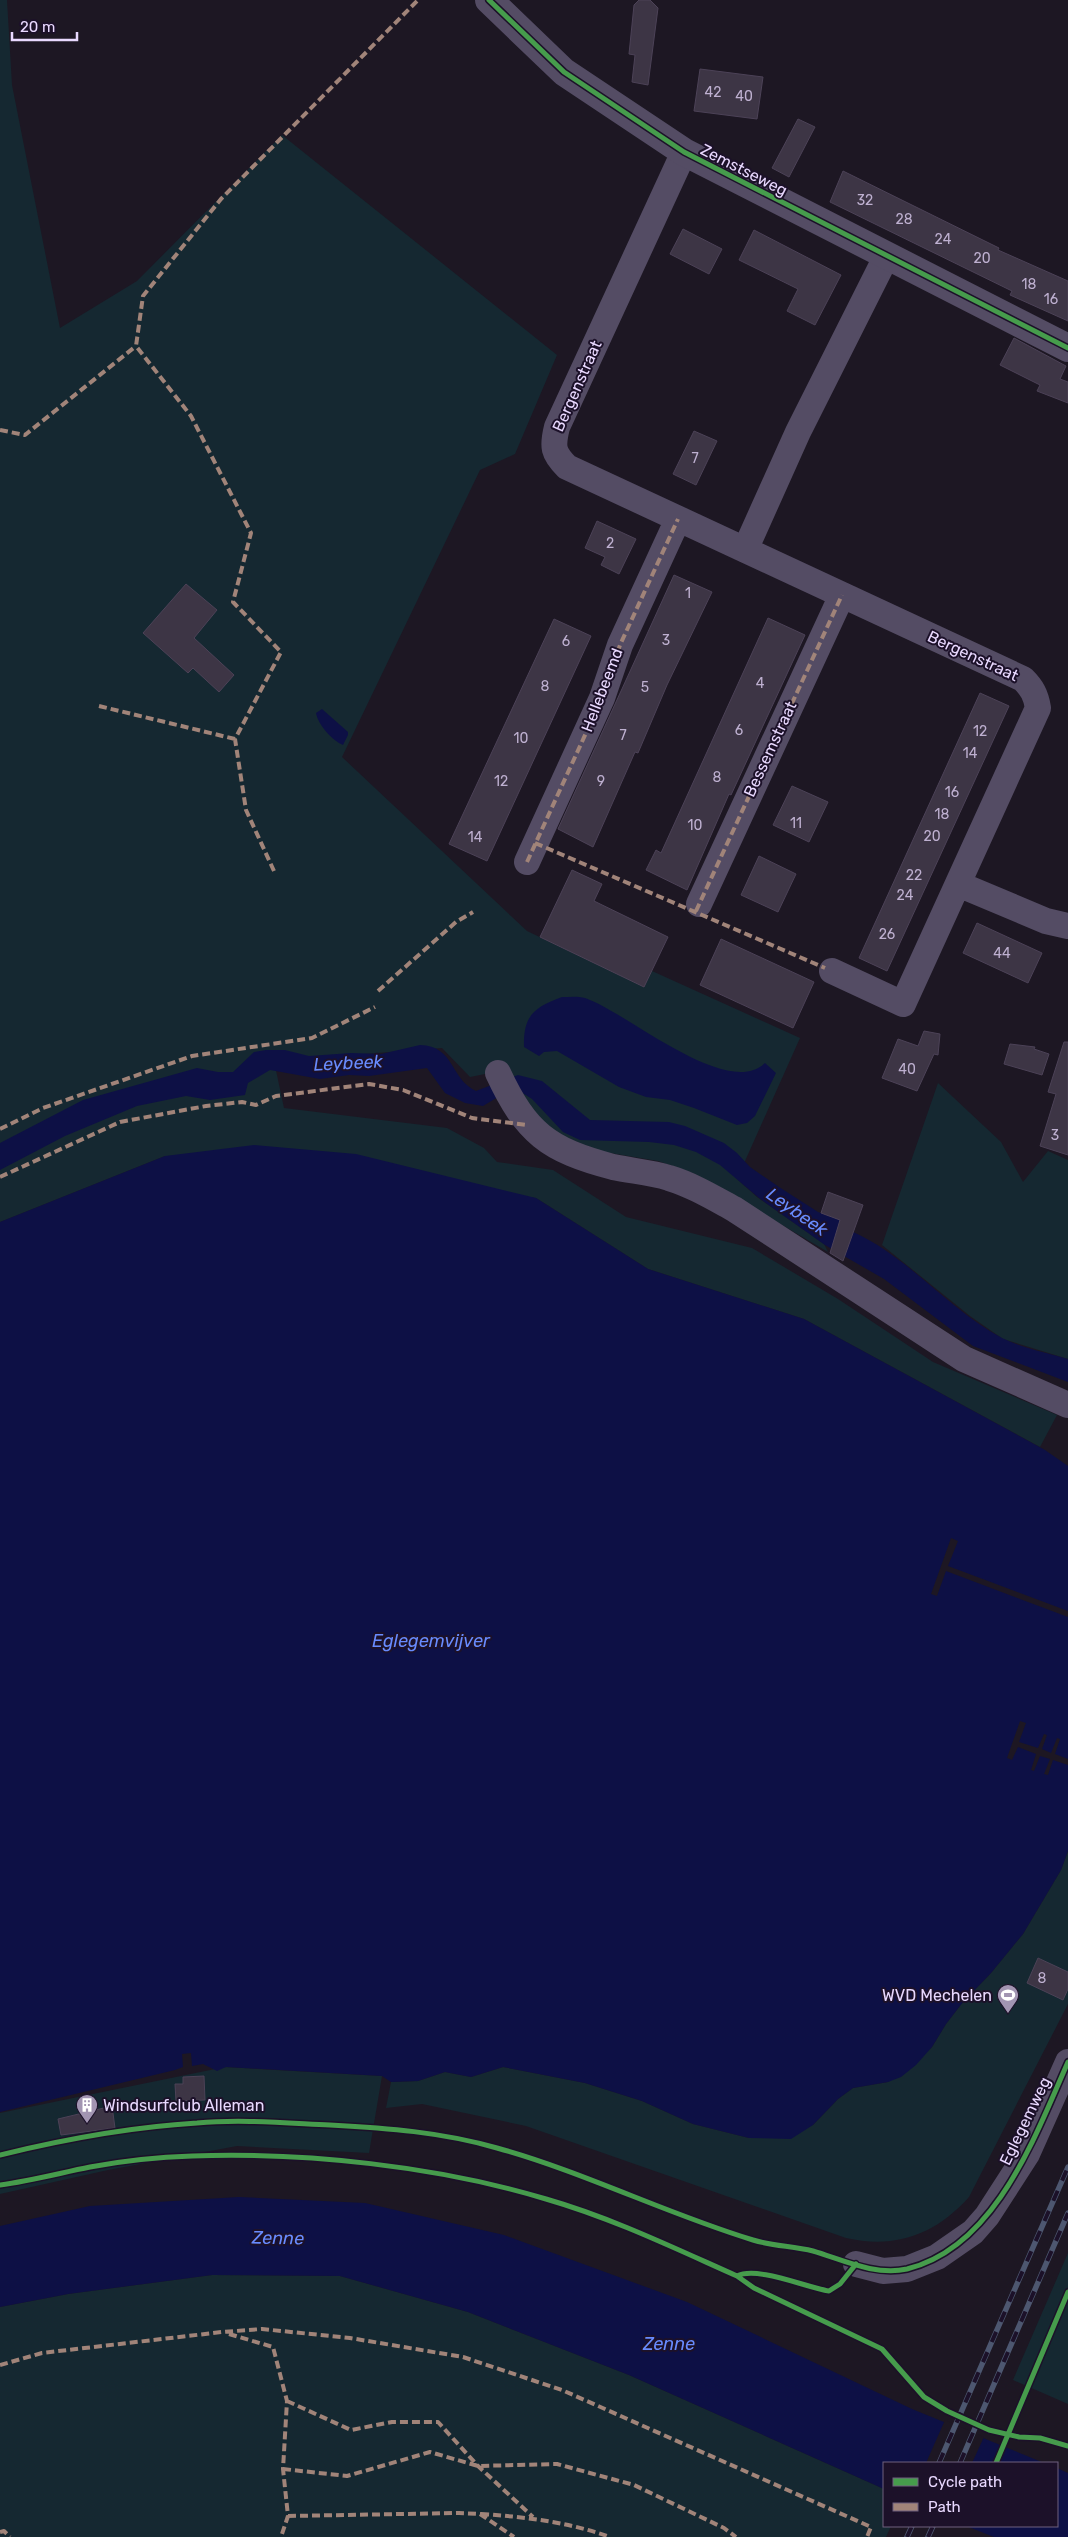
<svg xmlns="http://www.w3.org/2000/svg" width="1068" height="2537" viewBox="0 0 1068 2537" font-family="Rubik,sans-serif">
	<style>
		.green { fill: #152831 }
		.water { fill: #0d1045 }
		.pier { fill: #1d1723 }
		.building { fill: #3d3545; stroke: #4c4257 }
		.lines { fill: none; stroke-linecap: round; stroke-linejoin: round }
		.minor { stroke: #544c64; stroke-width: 26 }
		.tertiary { stroke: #544c64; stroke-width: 28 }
		.rail-casing { stroke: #4d5770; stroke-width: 5.5 }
		.rail { stroke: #1c1129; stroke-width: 4; stroke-dasharray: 11; stroke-linecap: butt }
		.quiet { stroke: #a18479; stroke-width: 4; stroke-dasharray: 8 4; stroke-linecap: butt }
		.cycleway-casing { stroke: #1c1129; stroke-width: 8 }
		.cycleway { stroke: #469c4c; stroke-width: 5 }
		.labels { text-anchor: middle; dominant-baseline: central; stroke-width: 4; stroke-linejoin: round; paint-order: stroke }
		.number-label { font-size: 14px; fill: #beb0d0 }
		.street-label { font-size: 16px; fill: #e9d9ff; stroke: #1c1129 }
		.poi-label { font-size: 16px; fill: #e9d9ff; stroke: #1c1129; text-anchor: end }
		.water-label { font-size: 18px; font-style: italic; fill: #688bfe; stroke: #1c1129 }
	</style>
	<rect width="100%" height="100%" fill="#1d1723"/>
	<path class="green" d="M0,0H7L12,85L60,328L137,281L282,135L557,355L515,454L480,470L342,757L527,931L644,987L652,971L800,1038L737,1179L757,1197L824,1244L828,1252L695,1174L658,1161L598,1151L551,1131L524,1111L505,1070L470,1077L442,1048L274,1061L284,1108L447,1128L484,1148L497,1162L553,1170L626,1217L752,1248L838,1299L933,1362L1057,1415L1040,1447L804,1319L648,1269L536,1198L165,1156L0,1222Z
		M938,1083L1001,1142L1023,1182L1048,1151L1068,1160V1359L1003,1339L970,1316L882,1245Z
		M1068,1851V2004L969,2197C935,2235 895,2249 846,2238L526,2126L422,2104L386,2108L391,2082L418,2081L445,2072L471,2077L503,2067L585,2083L642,2101L693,2124L749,2138L813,2125L838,2099L853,2088L888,2082L932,2047L946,2024L963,2002L991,1973L1023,1934L1061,1870Z
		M225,2067L382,2076L369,2153L237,2146L108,2170L0,2194V2113Z
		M1068,2253V2404L1013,2380Z
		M212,2275L340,2276L468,2312L629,2375L884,2489V2526H891L886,2537H0V2307L68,2294Z"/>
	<path class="water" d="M322,709L348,732V735L343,745C333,741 318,725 316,713Z
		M562,997C569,997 578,996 585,998C625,1011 727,1100 765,1063L776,1073L755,1116L747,1123L737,1125L694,1108L670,1100L646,1097L619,1087L557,1051L544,1052L539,1056L524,1047C523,1016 534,1007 562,997Z
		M420,1045C455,1046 450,1079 476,1091L518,1075L542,1081L590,1120L669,1122L685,1126L724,1143L737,1153L750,1167L779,1187L818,1212L840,1220L839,1226C903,1249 944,1307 1002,1338C1022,1348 1047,1353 1068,1359V1382L973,1346L884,1279L825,1245L759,1198L720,1165L696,1152L674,1145L649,1142L580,1140L563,1132L532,1099L521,1092L498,1097L483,1106L465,1103L445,1093L427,1068L369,1076L349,1075L320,1079L270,1070L248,1083L245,1095L210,1100L186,1096L137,1106L65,1136L0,1170V1143L83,1100L197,1068L218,1072H233L254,1052L266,1050H285L309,1056L351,1053L381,1054Z
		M254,1145L356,1154L536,1198L648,1269L804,1319L1045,1450L1068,1466V1851L1061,1870L1023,1934L991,1973L963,2002L946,2024L932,2047L916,2065L901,2077L888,2082L853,2088L838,2099L813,2125L791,2139L749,2138L693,2124L642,2101L585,2083L503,2067L471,2077L445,2072L418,2081L391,2082L382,2076L226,2067L217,2071L203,2064L192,2066L191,2053L182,2054L183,2067L175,2070L0,2112V1222L165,1156Z
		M239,2197L365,2203L504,2235L687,2302L912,2409L1044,2463H884V2489L629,2375L468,2312L340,2276L212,2275L68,2294L0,2307V2226L90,2206Z
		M1057,2468L1068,2473V2537H994L966,2526H1057Z"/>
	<path class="pier" d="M951,1538L958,1541L948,1566L1068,1611V1617L946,1571L937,1596L931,1594Z
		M1020,1721L1026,1723L1019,1742L1038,1748L1044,1734L1047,1735L1042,1749L1051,1753L1057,1738L1060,1739L1055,1754L1068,1759V1765L1053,1760L1048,1775L1044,1774L1050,1759L1040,1756L1034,1771L1031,1770L1036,1754L1018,1747L1012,1760L1007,1758Z
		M945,2420L984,2437L972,2463H926Z"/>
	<path class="building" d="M639,0H650L658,8L648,85L632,82L635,55L629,54L634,5Z
		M700,69L763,77L757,119L694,111Z
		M798,119L815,127L789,177L772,168Z
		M843,171L999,248L998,250L1068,281V321L1010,295L1012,291L830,202Z
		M683,229L722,249L709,274L670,254Z
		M754,230L841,275L815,325L787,311L798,289L739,260Z
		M1014,338L1066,366L1060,379L1068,382V403L1037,391L1040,385L1000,365Z
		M694,431L717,441L696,485L673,474Z
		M597,521L636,539L619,574L601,565L605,557L585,548Z
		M674,575L712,592L667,685L638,753L635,752L593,847L558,829Z
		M186,584L217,610L194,638L234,675L219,692L193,668L188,673L143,633Z
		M768,618L805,635L731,795L729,794L687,890L646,870L656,850L661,853Z
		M554,619L591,636L487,861L449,844Z
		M980,693L1009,706L887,971L859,958Z
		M792,786L828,802L809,842L773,825Z
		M759,856L796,874L778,912L741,895Z
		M572,870L602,884L594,901L668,937L644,987L540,937Z
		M977,923L1042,953L1028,983L963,953Z
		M721,939L814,982L793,1028L700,985Z
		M924,1031L940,1034L938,1055L934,1054L917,1091L882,1078L898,1039L918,1046Z
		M1064,1042H1068V1155L1040,1146L1056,1094L1048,1092Z
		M1010,1044L1035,1047L1034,1049L1049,1054L1042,1075L1004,1064Z
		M828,1192L863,1205L843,1261L830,1253L840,1220L821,1213Z
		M1038,1958L1068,1972V1989L1063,2000L1027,1983Z
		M204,2076L205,2100L176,2101L175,2084H183V2077Z
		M112,2106L115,2128L61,2135L58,2119Z"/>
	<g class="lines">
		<path class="minor" d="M684,152L557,427C552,447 553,453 567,467L1023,679C1032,688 1036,695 1038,708L903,1004L832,971
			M745,550L798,432L886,257
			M527,862L602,698L620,645L678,519
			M958,884L1046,921L1068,926
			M699,904L842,595
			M498,1073C526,1133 548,1150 613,1167C631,1171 651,1172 669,1178C692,1185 712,1197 734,1209L964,1359L1068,1405
			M856,2264L883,2271L907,2269L937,2257L973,2232L987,2216L1027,2154L1068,2062"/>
		<path class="tertiary" d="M489,0L564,72L684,152L1068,348"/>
		<g class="rail-casing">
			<path id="rail" d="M939,2463L1068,2167
				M960,2463L1068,2213
				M907,2537L912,2526
				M928,2537L933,2526"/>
		</g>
		<use href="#rail" class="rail"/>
		<path class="quiet" d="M0,430L25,435L136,346
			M99,706L235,739
			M535,843L825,968
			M527,862L602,698L620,645L678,519
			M274,871L246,810L235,739L281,652L233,602L251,533L191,416L136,346L143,296L221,199L418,0
			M696,911L842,595
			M378,991L456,922L473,912
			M0,1129L43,1108L192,1056L312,1038L375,1007
			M0,1177L120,1122L206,1106L242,1102L256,1105L276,1096L369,1084L403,1090L472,1118L527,1125
			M229,2334L273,2347L287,2401L283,2469L288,2516L281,2537
			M0,2365L42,2353L222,2332L262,2329L350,2338L463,2357L562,2390L871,2527L867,2537
			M287,2401L351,2430L392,2422H438L478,2466L533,2517
			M283,2469L347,2476L430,2452L478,2466L557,2464L634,2485L724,2528L736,2537
			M481,2514C526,2517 568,2522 610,2537
			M288,2516L459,2513L480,2514L514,2537
			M0,2532L4,2531L10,2537"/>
		<g class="cycleway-casing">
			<path id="cycleway" d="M489,0L564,72L684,152L1068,348
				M0,2155C65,2139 130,2127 197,2123C240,2119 286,2123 330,2125C386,2128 442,2132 497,2148C584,2172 667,2214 753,2240C772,2246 793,2246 813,2251C843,2260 875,2276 907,2269C996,2247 1035,2136 1068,2062
				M0,2185C30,2181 60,2173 90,2167C122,2161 159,2157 192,2156C305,2152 437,2166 546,2199C612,2218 674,2248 737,2276L754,2288L882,2349L924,2397L947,2411L989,2430L1019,2437L1040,2438L1068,2446
				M737,2276C757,2266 805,2287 829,2291L840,2284L856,2264
				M996,2463L1068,2292"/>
		</g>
		<use href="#cycleway" class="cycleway"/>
	</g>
	<defs>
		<g id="stadium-pin" transform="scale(1.125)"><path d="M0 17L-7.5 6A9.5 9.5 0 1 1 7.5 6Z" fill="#a295b2" stroke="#1c1129"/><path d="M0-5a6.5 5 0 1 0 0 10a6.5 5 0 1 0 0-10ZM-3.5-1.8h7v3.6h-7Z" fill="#fff"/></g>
		<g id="building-pin" transform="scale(1.125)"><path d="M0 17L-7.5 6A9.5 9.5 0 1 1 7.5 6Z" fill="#a295b2" stroke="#1c1129"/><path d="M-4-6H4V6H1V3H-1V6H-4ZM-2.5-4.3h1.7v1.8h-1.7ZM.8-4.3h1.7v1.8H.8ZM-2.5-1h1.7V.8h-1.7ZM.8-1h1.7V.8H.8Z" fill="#fff"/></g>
	</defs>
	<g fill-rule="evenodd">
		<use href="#stadium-pin" x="1008" y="1995"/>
		<use href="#building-pin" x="87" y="2105"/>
	</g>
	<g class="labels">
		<g class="number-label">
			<text x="713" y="92">42</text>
			<text x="744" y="96">40</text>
			<text x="865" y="200">32</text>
			<text x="904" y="219">28</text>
			<text x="943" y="239">24</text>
			<text x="982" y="258">20</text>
			<text x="1029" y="284">18</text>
			<text x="1051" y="299">16</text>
			<text x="695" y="458">7</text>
			<text x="610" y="543">2</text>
			<text x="688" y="593">1</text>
			<text x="666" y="640">3</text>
			<text x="566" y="641">6</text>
			<text x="760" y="683">4</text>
			<text x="545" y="686">8</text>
			<text x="645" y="687">5</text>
			<text x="739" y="730">6</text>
			<text x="980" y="731">12</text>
			<text x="623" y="735">7</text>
			<text x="521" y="738">10</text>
			<text x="970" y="753">14</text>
			<text x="717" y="777">8</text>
			<text x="501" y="781">12</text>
			<text x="601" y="781">9</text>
			<text x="952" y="792">16</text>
			<text x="942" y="814">18</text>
			<text x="796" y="823">11</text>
			<text x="695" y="825">10</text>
			<text x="932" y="836">20</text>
			<text x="475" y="837">14</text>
			<text x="914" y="875">22</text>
			<text x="905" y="895">24</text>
			<text x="887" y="934">26</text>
			<text x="1002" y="953">44</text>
			<text x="907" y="1069">40</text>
			<text x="1055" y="1135">3</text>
			<text x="1042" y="1978">8</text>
		</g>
		<g class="street-label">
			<text transform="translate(744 170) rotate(27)">Zemstseweg</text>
			<text transform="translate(577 386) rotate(-66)">Bergenstraat</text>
			<text transform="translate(973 656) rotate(25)">Bergenstraat</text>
			<text transform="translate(602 690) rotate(-69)">Hellebeemd</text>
			<text transform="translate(770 749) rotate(-65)">Bessemstraat</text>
			<text transform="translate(1025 2121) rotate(-64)">Eglegemweg</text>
		</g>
		<g class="poi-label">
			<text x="992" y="1995">WVD Mechelen</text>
			<text x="103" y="2105" text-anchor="start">Windsurfclub Alleman</text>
		</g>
		<g class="water-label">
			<text transform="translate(348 1063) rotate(-3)">Leybeek</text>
			<text transform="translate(797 1212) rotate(35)">Leybeek</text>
			<text x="431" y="1641">Eglegemvijver</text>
			<text transform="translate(278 2238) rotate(1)">Zenne</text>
			<text x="669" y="2344">Zenne</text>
		</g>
	</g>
	<rect x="883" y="2462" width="175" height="65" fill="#1c1129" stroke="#6e617f"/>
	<rect x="893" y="2478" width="25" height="8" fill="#469c4c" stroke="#6e617f"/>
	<text x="928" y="2487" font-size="15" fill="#e9d9ff">Cycle path</text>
	<rect x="893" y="2503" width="25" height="8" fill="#a18479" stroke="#6e617f"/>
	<text x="928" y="2512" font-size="15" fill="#e9d9ff">Path</text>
	<path d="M12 32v8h65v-8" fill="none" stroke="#e9d9ff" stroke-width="2.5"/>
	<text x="20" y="32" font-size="15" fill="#e9d9ff" stroke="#1c1129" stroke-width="4" paint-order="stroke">20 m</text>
</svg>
